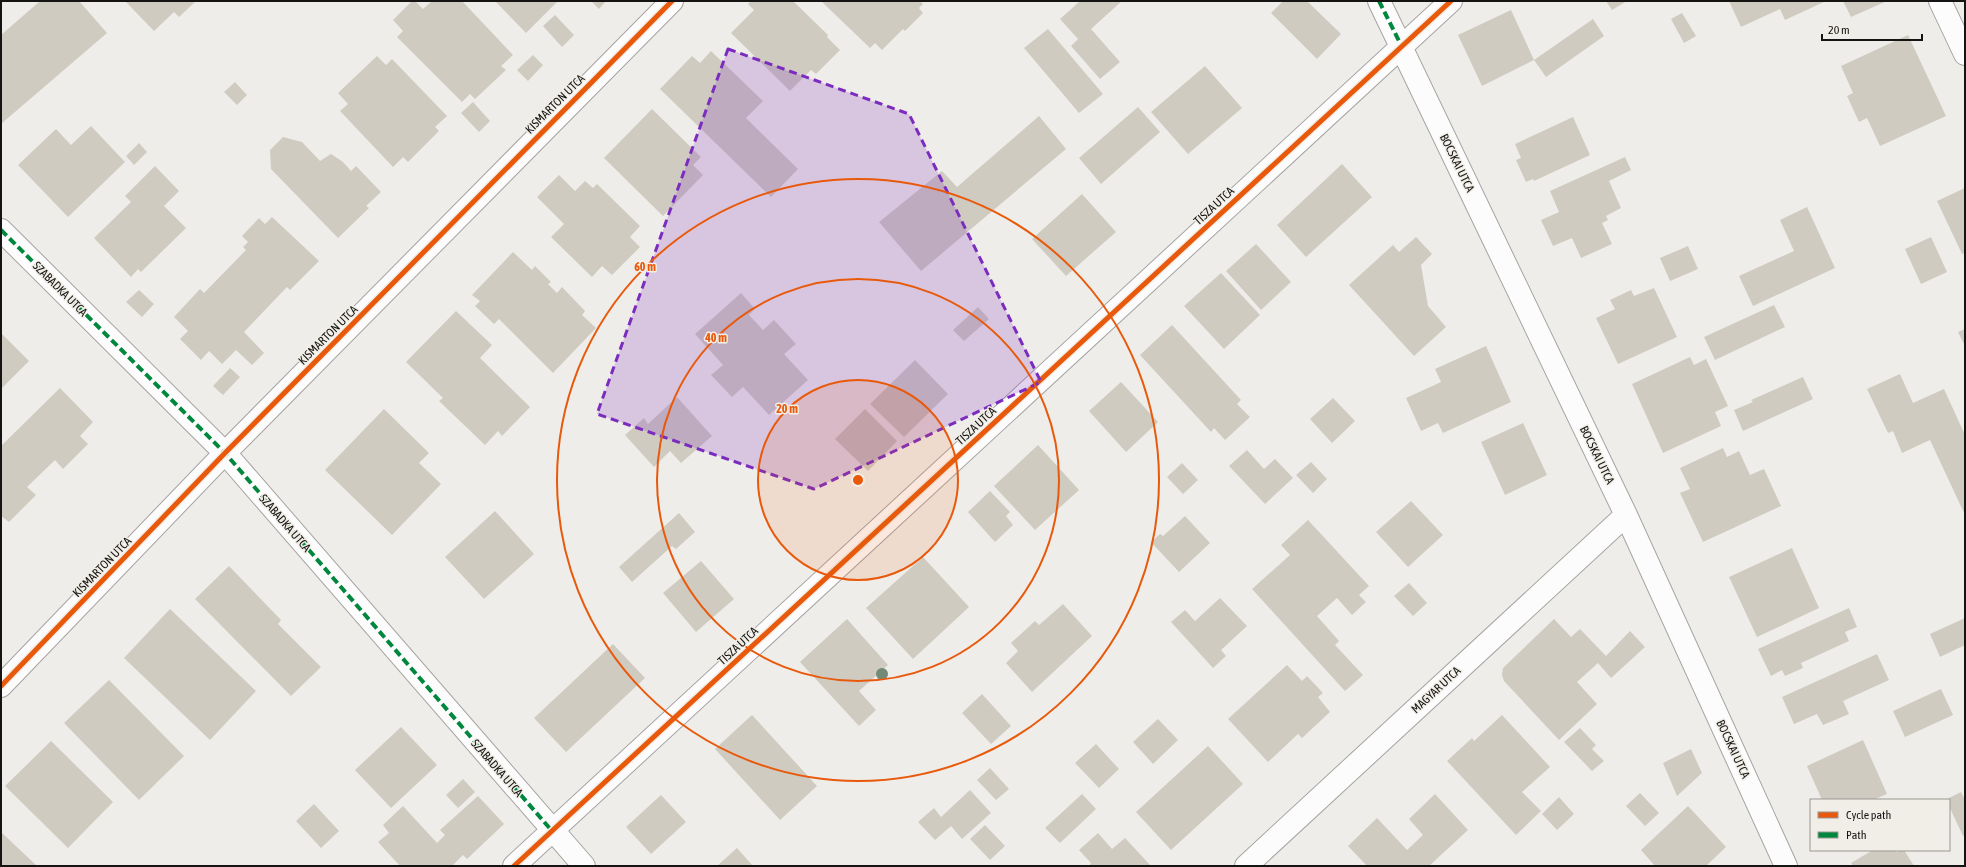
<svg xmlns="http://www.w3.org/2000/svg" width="1966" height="867" viewBox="0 0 1966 867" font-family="'Asap Condensed',sans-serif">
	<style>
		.building { fill: #d0cbc1 }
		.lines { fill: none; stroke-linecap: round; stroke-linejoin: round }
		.street-casing { stroke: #a5a4a2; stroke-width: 24 }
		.street { stroke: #fdfcfc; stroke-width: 22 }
		.quiet { stroke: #00873e; stroke-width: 4; stroke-dasharray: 8 4; stroke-linecap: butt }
		.cycleway-casing { stroke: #f1eee7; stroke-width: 8 }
		.cycleway { stroke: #e8590c; stroke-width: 5 }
		.tree { fill: #718b77 }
		.marked { fill: #7b2cbf; fill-opacity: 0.2; stroke: #7b2cbf; stroke-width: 3; stroke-dasharray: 8 5; stroke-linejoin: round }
		.ring { fill: none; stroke: #e8590c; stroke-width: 2 }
		.labels { text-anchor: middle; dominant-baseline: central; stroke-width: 3; stroke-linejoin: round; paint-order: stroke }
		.street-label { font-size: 12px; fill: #151412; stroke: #f1eee7 }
		.centre { fill: #e8590c; stroke: #f1eee7; stroke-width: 2 }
		.ring-label { font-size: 12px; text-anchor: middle; font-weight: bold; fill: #e8590c; stroke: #f1eee7; stroke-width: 3; stroke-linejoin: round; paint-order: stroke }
	</style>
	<rect width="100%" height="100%" fill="#efede9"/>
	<path class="building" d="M40,1H79L107,33L1,124V35Z
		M125,1H196L179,17L174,12L154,31Z
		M412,1H415L423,9L432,1H462L513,55L501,66L506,70L475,99L470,94L462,102L397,37L403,31L393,20Z
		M495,1H558L526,33Z
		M591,1H606L599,9Z
		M751,1H793L828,35L827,37L840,50L816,74L811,70L790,91L731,33L754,10L748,4Z
		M821,1H920L923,4L919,8L923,13L905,31L903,29L882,50L875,43L870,48Z
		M1080,1H1122L1091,29L1120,62L1100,79L1071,46L1078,39L1060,19Z
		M1283,1H1307L1341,34L1317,59L1271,13Z
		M1606,1H1627L1612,10Z
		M1729,1H1826L1785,20L1780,9L1741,27Z
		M1843,1H1887L1851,17Z
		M1511,10L1534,60L1482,86L1458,35Z
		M1682,13L1696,36L1684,43L1671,19Z
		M555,15L574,35L562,47L543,26Z
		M1593,19L1604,36L1546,77L1534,60Z
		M1048,29L1103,94L1079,113L1024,48Z
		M1908,35L1946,116L1880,146L1867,118L1859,122L1847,96L1853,93L1841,66Z
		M711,51L763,101L746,118L798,169L771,197L660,89L692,56L700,63Z
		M533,55L543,65L528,81L517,70Z
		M377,56L386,65L392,59L447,116L435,127L439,131L408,162L403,157L393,167L340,111L348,104L338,93Z
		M1205,66L1242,108L1188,154L1151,112Z
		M235,82L247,95L237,105L224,92Z
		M473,102L490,121L479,132L461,113Z
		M1138,107L1160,132L1101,184L1079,158Z
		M652,109L701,157L693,165L703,175L663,216L604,158Z
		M1039,116L1066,149L921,271L879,222L942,171L957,187Z
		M1573,117L1590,155L1534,181L1533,179L1526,182L1516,160L1521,158L1515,144Z
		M91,126L125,162L68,217L18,165L56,129L71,145Z
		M283,137L302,142L320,161L331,154L343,162L351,171L356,166L381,192L366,206L369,208L338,238L271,169L270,150Z
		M139,143L147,152L134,165L126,156Z
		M1625,157L1631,170L1609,181L1621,208L1606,216L1608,220L1602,223L1612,244L1581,258L1572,238L1553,246L1541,220L1559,212L1550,191Z
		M1342,164L1372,197L1306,257L1277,225Z
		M155,166L179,191L164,206L186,228L141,272L138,269L131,277L94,238L131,202L125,196Z
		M559,175L575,191L585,181L593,188L597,184L640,226L630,237L640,247L612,275L602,266L592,277L551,237L564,224L537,197Z
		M1965,188V253L1962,254L1937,201Z
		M1082,194L1116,232L1066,276L1032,239Z
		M1807,207L1835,268L1753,306L1739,276L1794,251L1780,220Z
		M272,217L319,261L290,290L287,287L244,332L264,353L252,365L236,350L222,364L209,351L201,360L180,339L188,331L174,317L200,289L204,293L246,250L243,247L248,242L242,236L259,218L265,224Z
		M1416,237L1432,254L1421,265L1428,306L1446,327L1414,356L1349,285L1393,245L1399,252Z
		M1931,237L1947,272L1921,284L1905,249Z
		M1256,244L1291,282L1261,310L1226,271Z
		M1688,246L1698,269L1670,281L1660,258Z
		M513,252L532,270L535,266L551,282L548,284L557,293L562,287L585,311L582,315L596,328L553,373L499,319L494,324L475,306L480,301L472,295Z
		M1221,273L1260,315L1224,349L1184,306Z
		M1654,288L1677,337L1618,364L1596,318L1615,309L1610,300L1631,290L1634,296Z
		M139,290L154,304L142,317L126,302Z
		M741,293L755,309L749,315L763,330L774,320L796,344L784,354L808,380L769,415L743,387L732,397L711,375L723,365L695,334Z
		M1774,305L1785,327L1715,360L1704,337Z
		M978,307L989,319L964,341L953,330Z
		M456,311L492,345L480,358L530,407L502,436L498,431L485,445L439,401L443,398L406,362Z
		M1172,325L1241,400L1237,404L1250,417L1225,440L1214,428L1211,432L1140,355Z
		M1965,329V346L1958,332Z
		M1,333L29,361L1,389Z
		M1486,346L1511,402L1443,433L1438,423L1421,431L1406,398L1441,382L1435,369Z
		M1690,357L1694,365L1706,359L1728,406L1715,412L1721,426L1663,453L1632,384Z
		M915,360L948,394L904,437L870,404Z
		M230,368L240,377L223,395L213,386Z
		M1900,374L1913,403L1944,389L1965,435V515L1930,440L1902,453L1893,431L1888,433L1867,389Z
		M1803,377L1813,399L1743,431L1734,410L1753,402L1751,400Z
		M1121,382L1158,422L1126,452L1089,411Z
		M60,388L93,422L80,436L88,444L63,469L55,460L27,487L36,495L9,522L1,516V446Z
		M677,397L712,436L681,463L670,451L654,467L625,435L644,418L648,424Z
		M1333,398L1355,421L1332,443L1310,419Z
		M384,409L429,453L419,463L441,484L392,535L325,470Z
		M865,409L897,441L868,471L835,439Z
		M1523,423L1547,475L1505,495L1481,442Z
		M1038,445L1079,490L1035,530L994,486Z
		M1723,448L1727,457L1739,451L1750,475L1764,469L1781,506L1703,542L1680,493L1690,489L1680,468Z
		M1247,450L1264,469L1275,459L1293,478L1265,504L1229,466Z
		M1311,462L1327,479L1313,493L1296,475Z
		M1182,463L1198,480L1183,494L1167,477Z
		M990,491L1010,512L1006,516L1013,525L995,542L968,512Z
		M1411,501L1443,535L1408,567L1376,532Z
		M495,511L534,554L484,599L445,557Z
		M679,513L695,532L676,549L672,546L632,582L619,567Z
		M1185,516L1210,543L1179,572L1151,542L1160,534L1163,536Z
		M1308,520L1369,586L1359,595L1366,602L1352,615L1337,598L1317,616L1339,641L1335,645L1363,675L1345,691L1252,589L1290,555L1281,545Z
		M1792,548L1819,608L1757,637L1729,577Z
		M923,557L969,607L913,659L866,608Z
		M701,561L734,599L696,632L663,593Z
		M229,566L281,620L278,624L321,667L291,696L195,599Z
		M1409,583L1427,603L1413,616L1394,596Z
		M1220,598L1247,626L1221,650L1226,656L1213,668L1171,622L1185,610L1195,621Z
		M1063,604L1092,636L1032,692L1006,663L1018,651L1011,643L1035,621L1039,625Z
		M1849,608L1857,627L1845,632L1849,641L1801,663L1803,668L1785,676L1782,670L1771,676L1758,649Z
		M170,609L256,691L210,740L124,658Z
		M1965,618V645L1940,657L1930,634Z
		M847,619L888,665L859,691L876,710L859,726L800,662Z
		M1554,619L1571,637L1580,629L1606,656L1630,631L1645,647L1611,678L1598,663L1577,682L1597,704L1559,740L1504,681L1502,675L1503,668Z
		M613,644L645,678L566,752L534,718Z
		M1877,654L1889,680L1843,701L1849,714L1823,725L1817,714L1794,724L1782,697Z
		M1287,665L1302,681L1307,676L1323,693L1318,697L1330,712L1302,738L1298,734L1268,762L1228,719Z
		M109,680L184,756L139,800L64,723Z
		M1941,689L1953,715L1905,737L1893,711Z
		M982,694L1011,726L991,744L962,713Z
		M752,715L817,786L780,820L715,749Z
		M1502,715L1550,767L1522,792L1541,811L1516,835L1447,761L1472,738L1474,741Z
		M1158,719L1178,740L1153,764L1133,742Z
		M401,727L437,765L391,808L355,770Z
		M1580,728L1596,745L1592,749L1604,761L1592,771L1564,742Z
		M1863,740L1887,794L1873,800H1822L1807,766Z
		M51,741L113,802L68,848L5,786Z
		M1096,744L1119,769L1099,788L1075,763Z
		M1208,746L1243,784L1171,850L1136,812Z
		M1691,749L1702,773L1677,796L1663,763Z
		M990,768L1009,789L996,800L977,780Z
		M463,779L475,792L458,808L446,795Z
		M970,790L991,813L962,839L951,826L935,840L918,822L934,808L941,817Z
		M1961,792L1965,800V835L1963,836L1949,806V800H1945Z
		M1640,793L1659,813L1645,826L1626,806Z
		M1082,794L1096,809L1060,843L1045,828Z
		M1435,794L1468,830L1429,866H1367L1348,846L1377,818L1407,850L1423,835L1409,819Z
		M661,795L686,822L651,854L626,827Z
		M478,796L504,824L467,859L463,855L452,866H400L378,842L389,833L383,825L403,806L437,843L445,835L440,830Z
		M1559,797L1574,814L1557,830L1542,814Z
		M314,804L339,831L321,848L296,821Z
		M1688,806L1726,847L1706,866H1655L1641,850Z
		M985,825L1005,846L990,860L970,839Z
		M1,832L37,866H1Z
		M1098,833L1112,849L1125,838L1151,866H1089L1091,863L1079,850Z
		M737,848L753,866H717Z
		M1873,850H1895L1896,852L1904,850L1914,866H1853L1851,863Z"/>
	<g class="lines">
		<g class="street-casing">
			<path id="street" d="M1379,1L1626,515L1786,866
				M1940,1L1965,54
				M1,230L225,453L584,866
				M1,686L225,453L672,1
				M514,866L1451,1
				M1246,866L1626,515"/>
		</g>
		<use href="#street" class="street"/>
		<path class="quiet" d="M1379,1L1402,47
			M1,230L225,453L552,831"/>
		<g class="cycleway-casing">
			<path id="cycleway" d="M1,686L225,453L672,1
				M514,866L1451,1"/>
		</g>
		<use href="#cycleway" class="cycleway"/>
	</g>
	<circle class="tree" cx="882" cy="674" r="6"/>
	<path class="marked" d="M728,49L909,114L1041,382L814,489L597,414Z"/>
	<circle cx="858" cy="480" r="100" fill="#e8590c" fill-opacity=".12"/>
	<g class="ring">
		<circle cx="858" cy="480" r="100"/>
		<circle cx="858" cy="480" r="201"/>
		<circle cx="858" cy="480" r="301"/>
	</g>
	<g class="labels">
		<g class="street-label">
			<text transform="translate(555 104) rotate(-45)">KISMARTON UTCA</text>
			<text transform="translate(1457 163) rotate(64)">BOCSKAI UTCA</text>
			<text transform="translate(1214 206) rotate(-43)">TISZA UTCA</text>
			<text transform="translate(60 289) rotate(45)">SZABADKA UTCA</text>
			<text transform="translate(328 335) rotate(-45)">KISMARTON UTCA</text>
			<text transform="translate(976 426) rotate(-43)">TISZA UTCA</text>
			<text transform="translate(1597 455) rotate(64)">BOCSKAI UTCA</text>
			<text transform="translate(285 523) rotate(49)">SZABADKA UTCA</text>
			<text transform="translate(102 567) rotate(-46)">KISMARTON UTCA</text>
			<text transform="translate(738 646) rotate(-43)">TISZA UTCA</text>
			<text transform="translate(1436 690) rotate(-43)">MAGYAR UTCA</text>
			<text transform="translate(1733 749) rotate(65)">BOCSKAI UTCA</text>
			<text transform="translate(497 768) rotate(49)">SZABADKA UTCA</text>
		</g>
	</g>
	<circle cx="858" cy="480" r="6" class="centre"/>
	<g class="ring-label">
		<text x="645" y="271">60 m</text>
		<text x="716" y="342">40 m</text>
		<text x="787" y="413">20 m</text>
	</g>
	<rect width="1966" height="867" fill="none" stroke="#151412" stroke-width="4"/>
	<rect x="1810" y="799" width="140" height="52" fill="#f1eee7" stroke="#999792"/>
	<rect x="1818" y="812" width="20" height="6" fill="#e8590c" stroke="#999792"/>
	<text x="1846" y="819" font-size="12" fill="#151412">Cycle path</text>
	<rect x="1818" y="832" width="20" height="6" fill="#00873e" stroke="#999792"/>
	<text x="1846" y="839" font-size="12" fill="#151412">Path</text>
	<path d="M1822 34v6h100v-6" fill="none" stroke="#151412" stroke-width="2"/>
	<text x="1828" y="34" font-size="12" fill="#151412" stroke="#f1eee7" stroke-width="3" paint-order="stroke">20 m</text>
</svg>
